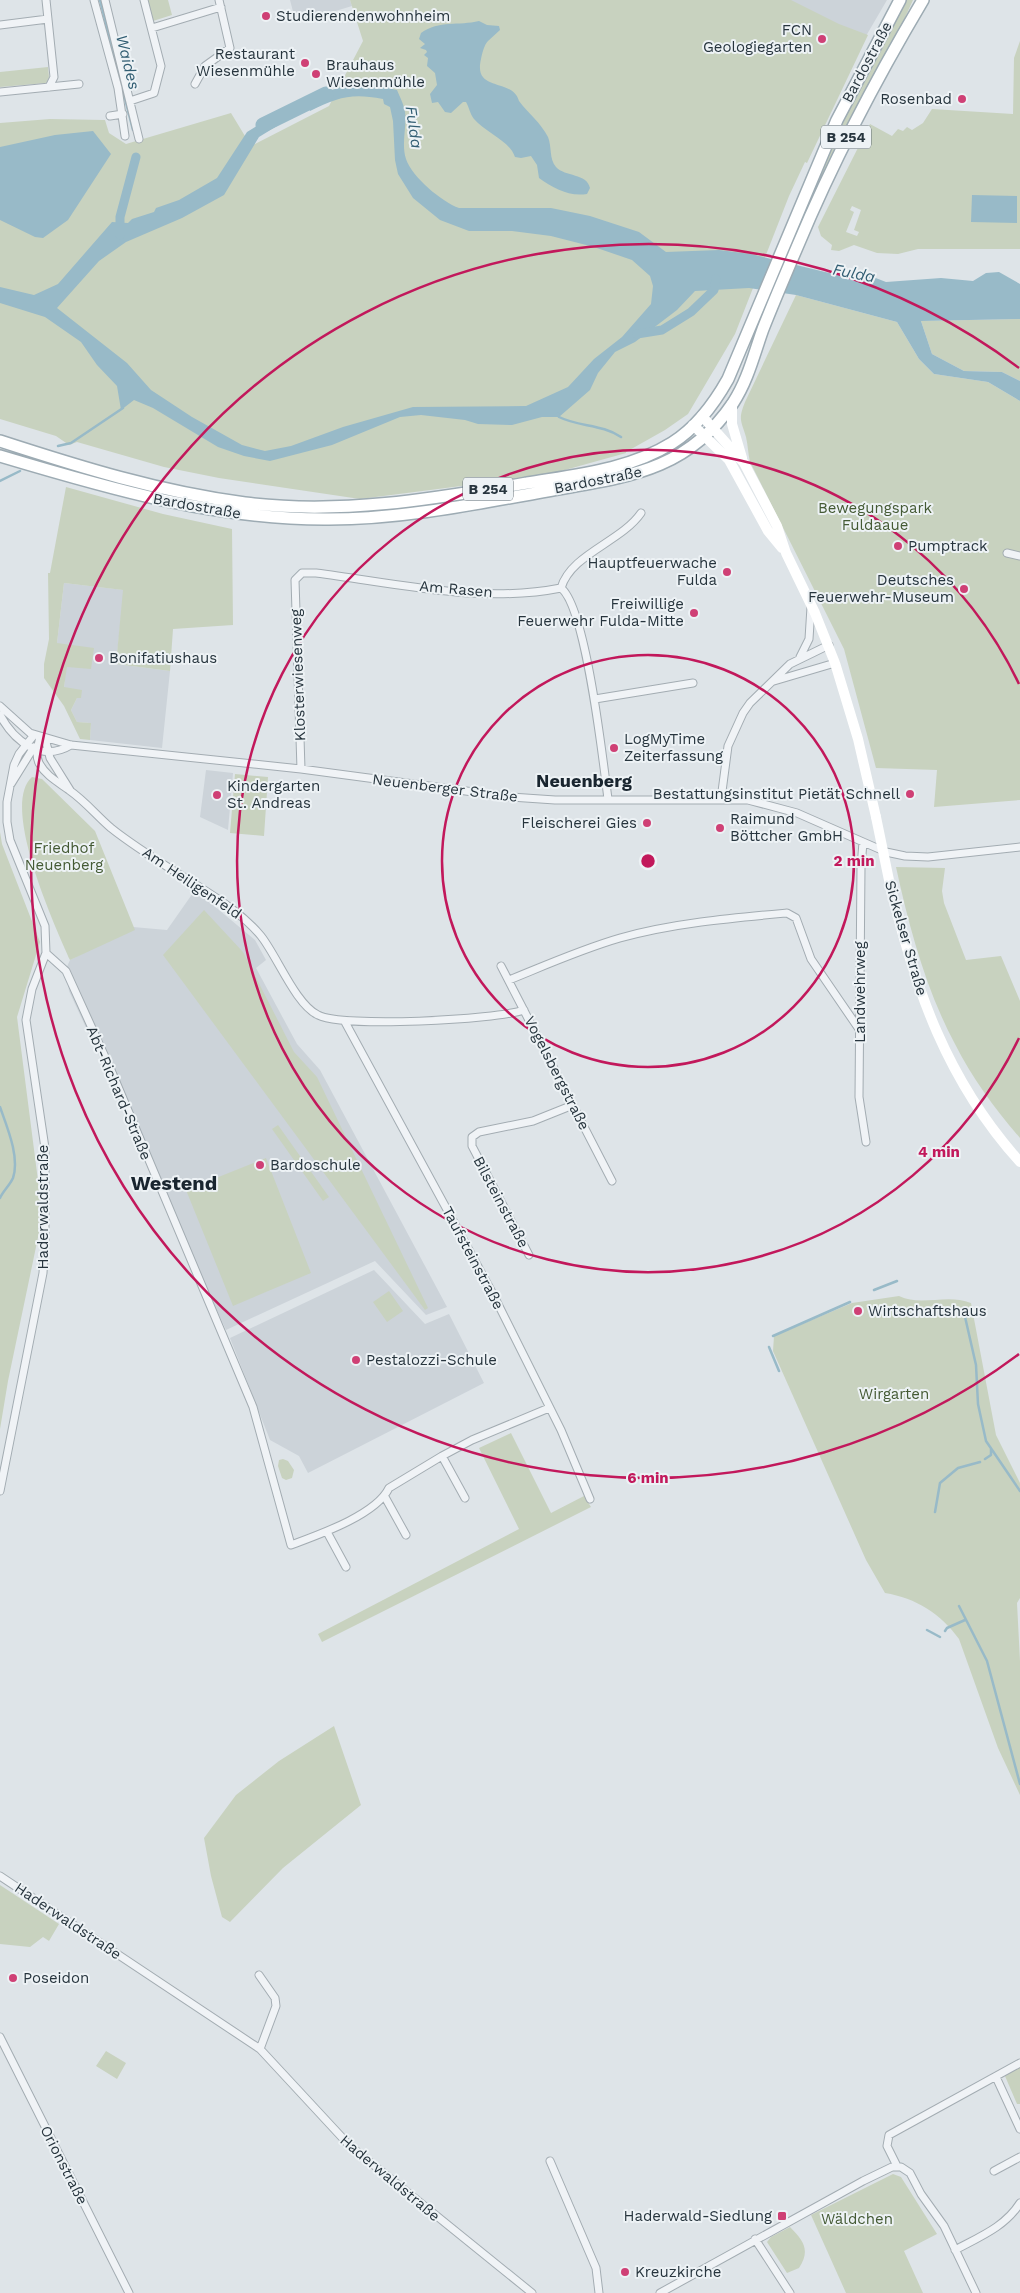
<svg xmlns="http://www.w3.org/2000/svg" width="1020" height="2293" viewBox="0 0 1020 2293" font-family="'Work Sans',sans-serif">
	<style>
		.built { fill: #ccd3d9 }
		.green { fill: #c8d2bf; fill-rule: evenodd }
		.water { fill: #98bac8 }
		.lines { fill: none; stroke-linecap: round; stroke-linejoin: round }
		.stream { stroke: #98bac8; stroke-width: 2.5 }
		.canal { stroke: #98bac8; stroke-width: 9 }
		.river { stroke: #98bac8; stroke-width: 15 }
		.street-casing { stroke: #a3acb2; stroke-width: 9 }
		.primary-casing { stroke: #9dabb3; stroke-width: 14 }
		.street { stroke: #f0f3f6; stroke-width: 7 }
		.secondary { stroke: #fff; stroke-width: 10 }
		.primary { stroke: #fff; stroke-width: 11 }
		.secondary-bridge { stroke: #fff; stroke-width: 10 }
		.ring { fill: none; stroke: #c2185b; stroke-width: 2.5 }
		.poi-dot { fill: #cf4075; stroke: #edf2f5; stroke-width: 2 }
		.labels { text-anchor: middle; dominant-baseline: central; stroke-width: 4; stroke-linejoin: round; paint-order: stroke }
		.shield { fill: #edf2f5; stroke: #626e75; stroke-width: 1 }
		.shield-label { font-size: 14px; font-weight: bold; fill: #27353e }
		.poi-label { font-size: 15px; fill: #27353e; stroke: #edf2f5; text-anchor: start }
		.street-label { font-size: 15px; fill: #27353e; stroke: #edf2f5 }
		.park-label { font-size: 15px; fill: #445a34; stroke: #edf2f5 }
		.water-label { font-size: 16px; font-style: italic; fill: #315d72; stroke: #edf2f5 }
		.quarter-label { font-size: 18px; font-weight: bold; fill: #19252f; stroke: #edf2f5 }
		.district-label { font-size: 20px; font-weight: bold; fill: #19252f; stroke: #edf2f5 }
		.centre { fill: #c2185b; stroke: #edf2f5; stroke-width: 2.5 }
		.ring-label { font-size: 15px; text-anchor: middle; font-weight: bold; fill: #c2185b; stroke: #edf2f5; stroke-width: 4; stroke-linejoin: round; paint-order: stroke }
	</style>
	<rect width="100%" height="100%" fill="#dee4e8"/>
	<path class="built" d="M290,0H350L352,6L296,23Z
		M788,0H887L866,36L838,26Z
		M64,583L124,590L116,664L170,671L162,748L90,740L91,723L77,722L71,710L77,698L64,688L66,667L57,643Z
		M206,770L233,773L228,830L200,817Z
		M195,890L255,940L266,960L256,968L297,1044L320,1070L447,1307L426,1315L375,1261L226,1330L69,991L66,969L70,960L133,927L167,930Z
		M374,1270L425,1324L449,1314L484,1383L308,1473L299,1456L270,1440L230,1338Z"/>
	<path class="green" d="M146,0H168L172,15L153,21Z
		M350,0H791L839,24L868,35L807,163L805,162L789,196L735,334L688,414L665,430L626,452V453L547,475L360,499L219,478L164,467L77,442L69,445L56,436L0,419V123L50,119L105,120L109,133L126,144L231,113L251,146L329,106L363,41Z
		M906,0H913L897,35L843,133L794,244L790,243C825,160 860,78 906,0Z
		M1020,41V249H918L898,254L877,253L854,245L839,251L831,250L832,245L821,236L818,227L870,124L892,136L898,129L903,131L907,127L912,130L923,123L932,109L1013,114L1014,58ZM852,206L861,210L854,230L859,232L857,236L846,232L854,212L850,210Z
		M48,67L49,77L46,83L0,87V72Z
		M796,295L897,322L919,359L934,374L988,382L1020,401V800L934,807L937,770L876,768L844,649L750,462C748,454 748,445 746,437C741,420 738,420 745,402Z
		M1020,319V381L1002,372L964,371L932,354L921,321Z
		M680,442L683,446L663,460L594,479L436,505L369,513L302,514V512L369,510L437,503L612,472Z
		M0,449L109,480L291,511V514L220,507L121,486L0,451Z
		M66,487L163,514L232,529L233,625L173,629L170,671L116,664L123,590L64,583L57,643L94,648L91,669L67,667L64,687L82,690L81,698H77L71,710L77,722L91,723L90,740L80,739L64,706L44,678V664L49,639L48,573H50Z
		M235,774L268,777L264,836L230,833Z
		M32,777L42,779L95,831L135,930L70,960C54,924 0,805 32,777Z
		M0,832L2,844L40,942L17,1017L41,1204V1223L8,1381L0,1429Z
		M896,867L945,868L942,891L944,903L966,960L1001,956L1020,1001V1138C995,1109 972,1078 955,1044C926,990 909,927 896,867Z
		M204,910L243,952L294,1052L317,1077L428,1308L425,1310L163,955Z
		M278,1125L329,1197L323,1201L272,1129Z
		M266,1158L311,1273L233,1306L186,1190Z
		M389,1291L403,1311L387,1322L373,1302Z
		M899,1296C922,1307 946,1293 971,1303L996,1435L1020,1483V1598L1017,1603L1020,1661V1795L998,1748L959,1639C941,1614 916,1598 885,1593L866,1560L773,1351L774,1336L852,1303Z
		M511,1433L551,1513L584,1496L591,1507L322,1642L318,1634L519,1529L479,1448Z
		M283,1459L288,1461L294,1470L292,1478L286,1480L282,1478L278,1466L279,1460Z
		M334,1726L361,1805L283,1868L230,1922L222,1917L211,1876L204,1838L236,1795L279,1761Z
		M0,1885L59,1924L49,1941L43,1937L30,1947L0,1944Z
		M106,2051L126,2063L117,2079L96,2066Z
		M1020,2067V2104H1017L1005,2076Z
		M893,2174L901,2177L937,2234L904,2251L923,2293H846L811,2215Z
		M790,2227C803,2240 811,2250 799,2268L787,2273L767,2242L771,2237Z"/>
	<path class="water" d="M479,21L487,25L499,26L500,30C496,34 492,37 488,41C484,45 482,54 481,59C473,93 512,77 519,101C528,113 541,123 548,137C552,147 549,159 556,167C565,177 587,173 590,188L587,194C569,197 553,188 539,178L537,165L531,156L521,158L515,157C509,140 486,133 474,119C470,114 469,107 466,102H463L451,113L445,112L438,102L432,103L430,94L437,85L435,73L427,66L428,58L424,55L427,52L426,50L420,48L425,44L419,39L421,33C439,20 459,26 479,21Z
		M362,81L385,84L392,89L397,90C400,97 404,105 405,112C407,127 401,144 406,159C412,177 442,202 459,208H551L590,216L639,232L666,252L719,250L751,254L850,278L868,275L886,282L941,278L973,281L986,273L999,272L1020,284V319L921,321L932,354L964,371L1002,372L1020,381V401L988,382L934,374L919,359L897,322L796,295L749,288L695,291L677,310L635,342L615,352L598,373L590,390L559,417H542L512,425L478,424L465,420L421,415L400,417L332,445L270,461L244,456L218,447L153,408L134,400L121,410L117,386L97,365L81,342L45,317L0,303V287L34,295L58,284L112,222L128,223L132,219L154,212L156,208L179,200L217,178L247,132L280,112L285,121L259,137L224,195L182,218L126,242L99,261L57,308L127,363L151,390L192,417L242,445L265,451L291,446L343,427L413,407L526,406L568,387L594,359L622,337L651,304L653,286L650,276L632,260L594,247L551,236L512,231H469L440,220L413,198L398,174L395,160L393,121L390,107L384,104L383,99C351,93 339,97 310,111L306,101L318,94Z
		M93,131L111,154L68,220L43,238L35,237L0,220V147L55,135Z
		M972,195L1017,196V223L971,222Z"/>
	<g class="lines">
		<path class="stream" d="M100,0L133,130
			M558,414L559,417C579,427 602,424 621,437
			M58,446L71,443L123,408
			M0,481L20,471
			M0,1107C7,1127 20,1157 13,1178C10,1185 3,1191 0,1198
			M874,1290L897,1281
			M963,1308L976,1365L978,1404L986,1441L1020,1491
			M773,1336L850,1302
			M769,1347L779,1371
			M985,1459L991,1455V1449
			M935,1512L940,1483L958,1468L980,1462
			M959,1606L987,1661L1020,1784
			M927,1630L940,1637
			M945,1631L947,1628L965,1620"/>
		<path class="canal" d="M120,235V217L136,157
			M637,334L662,330L691,312L714,290L716,279"/>
		<path class="river" d="M263,125L326,94"/>
		<g class="street-casing">
			<path id="street" d="M46,0L54,77L49,87
				M94,0L118,88L125,136
				M105,0L139,139
				M0,25L48,19
				M152,28L221,7
				M195,84L205,66L230,48L219,0
				M0,92L79,84
				M130,101L154,93L161,66L144,0
				M110,116L123,114
				M1007,553L1020,556
				M561,588C571,554 621,542 641,513
				M800,657L809,639L811,607
				M774,681L835,663
				M595,699L693,683
				M0,706L30,733L71,745L301,769L511,797L555,800H748L797,813L886,852L905,856L928,857L1020,847
				M0,715C14,741 41,763 71,745
				M40,737C38,746 35,754 39,763C46,776 58,782 69,790C85,801 97,816 111,828C136,848 163,864 190,881C215,897 242,913 261,936C277,956 296,1005 318,1015C343,1028 495,1020 524,1010
				M45,738L50,758L70,790
				M301,769L295,580L302,573H316C395,583 481,604 561,588C586,607 603,761 608,799
				M11,784L34,747
				M721,799L728,746L743,713L750,703L790,664L829,645
				M863,842L861,867L859,1097L866,1142
				M46,953L66,971L111,1070L253,1407L291,1545C318,1535 376,1515 389,1488L442,1456L472,1440L549,1408
				M501,966L612,1181
				M509,980C546,965 582,949 620,938C674,923 732,918 787,913L796,918L811,959L861,1032
				M345,1022L494,1296L561,1430L590,1499
				M529,1255L472,1146V1137L479,1132L533,1121L573,1105
				M442,1456L465,1498
				M0,1491L43,1273L45,1242V1148L26,1020L32,989L46,953L45,926L10,840L7,822V802L14,765L19,754L34,735
				M385,1497L406,1535
				M327,1532L346,1567
				M0,1876L260,2049L349,2145L532,2293
				M259,1975L275,1998L276,2006L260,2049
				M0,2037L129,2293
				M996,2077L1020,2129
				M550,2161L596,2268L599,2293
				M897,2166L887,2146L889,2135L1020,2063
				M994,2171L1020,2157
				M755,2239L790,2293
				M955,2250C979,2237 1005,2227 1020,2203
				M660,2293L863,2181L892,2167H901L910,2173L921,2194L944,2226L976,2293"/>
		</g>
		<g class="primary-casing">
			<path id="primary" d="M0,441C80,467 160,492 245,503C340,515 433,499 527,483C575,475 629,470 672,443C696,428 714,404 728,379L837,120L900,0
				M0,456C107,488 216,520 329,519C402,519 475,504 547,491C623,477 686,473 733,403C748,380 754,354 763,329C774,301 786,273 798,245C834,159 876,79 923,0"/>
		</g>
		<use href="#street" class="street"/>
		<path class="secondary" d="M732,404V424L742,458
			M702,416L744,463L777,526L786,553L815,613L835,663L858,739L876,817
			M693,425L729,460L768,531L782,548
			M890,885C915,989 947,1081 1020,1162"/>
		<use href="#primary" class="primary"/>
		<path class="secondary-bridge" d="M876,817L890,885"/>
	</g>
	<g class="ring">
		<circle cx="648" cy="861" r="206"/>
		<path d="M1019 1038A411 411 0 1 1 1019 684"/>
		<path d="M1019 1354A617 617 0 1 1 1019 368"/>
	</g>
	<g class="poi-dot">
		<circle cx="266" cy="16" r="5"/>
		<circle cx="822" cy="39" r="5"/>
		<circle cx="305" cy="63" r="5"/>
		<circle cx="316" cy="74" r="5"/>
		<circle cx="962" cy="99" r="5"/>
		<circle cx="898" cy="546" r="5"/>
		<circle cx="727" cy="572" r="5"/>
		<circle cx="964" cy="589" r="5"/>
		<circle cx="694" cy="613" r="5"/>
		<circle cx="99" cy="658" r="5"/>
		<circle cx="614" cy="748" r="5"/>
		<circle cx="910" cy="794" r="5"/>
		<circle cx="217" cy="795" r="5"/>
		<circle cx="647" cy="823" r="5"/>
		<circle cx="720" cy="828" r="5"/>
		<circle cx="260" cy="1165" r="5"/>
		<circle cx="858" cy="1311" r="5"/>
		<circle cx="356" cy="1360" r="5"/>
		<circle cx="13" cy="1978" r="5"/>
		<rect x="777" y="2211" width="10" height="10" rx="2.5"/>
		<circle cx="625" cy="2272" r="5"/>
	</g>
	<g class="labels">
		<g class="shield">
			<rect x="821" y="125.5" width="50" height="23" rx="4"/>
			<rect x="463" y="477.5" width="50" height="23" rx="4"/>
		</g>
		<g class="shield-label">
			<text x="846" y="137">B 254</text>
			<text x="488" y="489">B 254</text>
		</g>
		<g class="poi-label">
			<text x="276" y="16">Studierendenwohnheim</text>
			<text x="812" y="30" text-anchor="end">FCN<tspan x="812" dy="17">Geologiegarten</tspan></text>
			<text x="295" y="54" text-anchor="end">Restaurant<tspan x="295" dy="17">Wiesenmühle</tspan></text>
			<text x="326" y="65">Brauhaus<tspan x="326" dy="17">Wiesenmühle</tspan></text>
			<text x="952" y="99" text-anchor="end">Rosenbad</text>
			<text x="908" y="546">Pumptrack</text>
			<text x="717" y="563" text-anchor="end">Hauptfeuerwache<tspan x="717" dy="17">Fulda</tspan></text>
			<text x="954" y="580" text-anchor="end">Deutsches<tspan x="954" dy="17">Feuerwehr-Museum</tspan></text>
			<text x="684" y="604" text-anchor="end">Freiwillige<tspan x="684" dy="17">Feuerwehr Fulda-Mitte</tspan></text>
			<text x="109" y="658">Bonifatiushaus</text>
			<text x="624" y="739">LogMyTime<tspan x="624" dy="17">Zeiterfassung</tspan></text>
			<text x="227" y="786">Kindergarten<tspan x="227" dy="17">St. Andreas</tspan></text>
			<text x="900" y="794" text-anchor="end">Bestattungsinstitut Pietät Schnell</text>
			<text x="730" y="819">Raimund<tspan x="730" dy="17">Böttcher GmbH</tspan></text>
			<text x="637" y="823" text-anchor="end">Fleischerei Gies</text>
			<text x="270" y="1165">Bardoschule</text>
			<text x="868" y="1311">Wirtschaftshaus</text>
			<text x="366" y="1360">Pestalozzi-Schule</text>
			<text x="23" y="1978">Poseidon</text>
			<text x="772" y="2216" text-anchor="end">Haderwald-Siedlung</text>
			<text x="635" y="2272">Kreuzkirche</text>
		</g>
		<g class="street-label">
			<text transform="translate(867 62) rotate(-62)">Bardostraße</text>
			<text transform="translate(598 480) rotate(-11)">Bardostraße</text>
			<text transform="translate(197 506) rotate(10)">Bardostraße</text>
			<text transform="translate(456 589) rotate(5)">Am Rasen</text>
			<text transform="translate(298 675) rotate(-92)">Klosterwiesenweg</text>
			<text transform="translate(445 788) rotate(7)">Neuenberger Straße</text>
			<text transform="translate(192 883) rotate(34)">Am Heiligenfeld</text>
			<text transform="translate(906 938) rotate(74)">Sickelser Straße</text>
			<text transform="translate(860 992) rotate(-90)">Landwehrweg</text>
			<text transform="translate(557 1073) rotate(63)">Vogelsbergstraße</text>
			<text transform="translate(119 1093) rotate(67)">Abt-Richard-Straße</text>
			<text transform="translate(501 1202) rotate(62)">Bilsteinstraße</text>
			<text transform="translate(43 1207) rotate(-90)">Haderwaldstraße</text>
			<text transform="translate(473 1258) rotate(62)">Taufsteinstraße</text>
			<text transform="translate(68 1921) rotate(34)">Haderwaldstraße</text>
			<text transform="translate(64 2165) rotate(63)">Orionstraße</text>
			<text transform="translate(390 2178) rotate(40)">Haderwaldstraße</text>
		</g>
		<g class="park-label">
			<text x="875" y="508">Bewegungspark<tspan x="875" dy="17">Fuldaaue</tspan></text>
			<text x="64" y="848">Friedhof<tspan x="64" dy="17">Neuenberg</tspan></text>
			<text x="894" y="1394">Wirgarten</text>
			<text x="857" y="2219">Wäldchen</text>
		</g>
		<g class="water-label">
			<text transform="translate(128 62) rotate(76)">Waides</text>
			<text transform="translate(414 127) rotate(82)">Fulda</text>
			<text transform="translate(854 273) rotate(11)">Fulda</text>
		</g>
		<g class="quarter-label">
			<text x="584" y="780">Neuenberg</text>
		</g>
		<g class="district-label">
			<text x="174" y="1183">Westend</text>
		</g>
	</g>
	<circle cx="648" cy="861" r="8" class="centre"/>
	<g class="ring-label">
		<text x="854" y="866">2 min</text>
		<text x="939" y="1157">4 min</text>
		<text x="648" y="1483">6 min</text>
	</g>
</svg>
